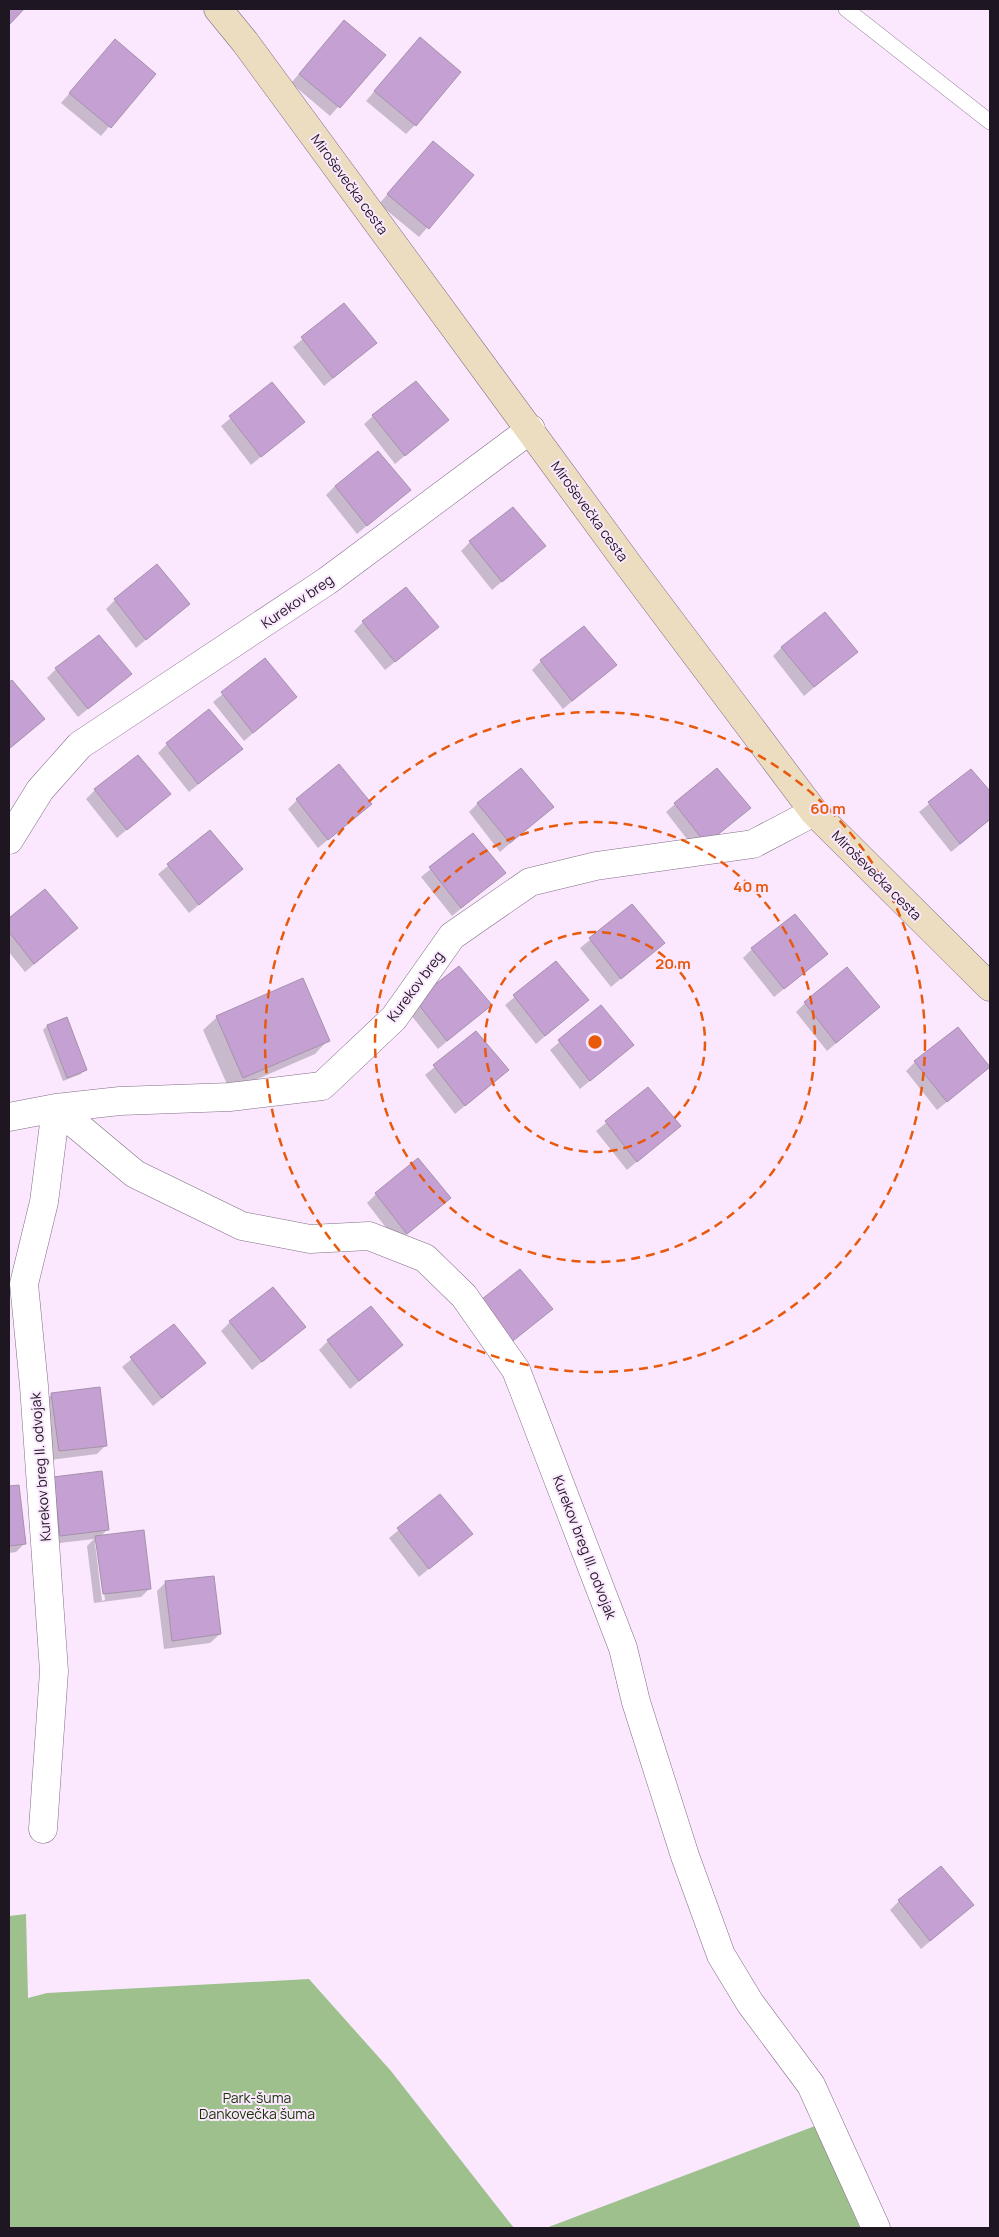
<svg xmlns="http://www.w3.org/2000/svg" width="999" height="2237" viewBox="0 0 999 2237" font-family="Manrope,sans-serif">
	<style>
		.forest { fill: #9ec08d }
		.shadow { fill: #0003; fill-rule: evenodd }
		.building { fill: #c5a1d3; stroke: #a591ac }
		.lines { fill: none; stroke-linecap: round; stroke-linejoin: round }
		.lane-casing { stroke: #826c85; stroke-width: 16 }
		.street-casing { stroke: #826c85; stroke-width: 29 }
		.secondary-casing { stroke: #826c85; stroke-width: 29 }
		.lane { stroke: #fff; stroke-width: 15 }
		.street { stroke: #fff; stroke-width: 28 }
		.secondary { stroke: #ecddc0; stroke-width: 28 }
		.ring { fill: none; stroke: #e8590c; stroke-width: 2.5; stroke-dasharray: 9 6 }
		.labels { text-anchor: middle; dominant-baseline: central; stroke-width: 4; stroke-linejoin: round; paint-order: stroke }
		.street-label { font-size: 14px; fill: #1e1620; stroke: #fbe8ff }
		.park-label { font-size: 14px; fill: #143300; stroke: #fbe8ff }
		.centre { fill: #e8590c; stroke: #fbe8ff; stroke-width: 2.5 }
		.ring-label { font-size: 15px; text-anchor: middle; font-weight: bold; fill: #e8590c; stroke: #fbe8ff; stroke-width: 4; stroke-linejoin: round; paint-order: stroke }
	</style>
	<rect width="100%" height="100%" fill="#fbe8ff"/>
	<path class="forest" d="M26,1914L28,1998L47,1993L309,1979L391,2071L514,2228H9V1916Z
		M815,2126L860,2228H546Z"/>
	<path class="shadow" d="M344,22L384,55L330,116L291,83Z
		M420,38L415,125L406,134L366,101Z
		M115,41L154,74L101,136L61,103Z
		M433,142L472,176L419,237L379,204Z
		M344,305L376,343L324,386L293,347Z
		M272,384L304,421L251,465L221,426Z
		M373,416L447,420L395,464L364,424Z
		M335,486L409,490L357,534L326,495Z
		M470,542L544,546L492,590L461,551Z
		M115,600L179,612L136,648L106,609Z
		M363,622L428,635L385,670L354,631Z
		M782,647L856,652L804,696L773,656Z
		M264,660L296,697L244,741L213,702Z
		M541,661L615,665L563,709L532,670Z
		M56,669L130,674L78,717L47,678Z
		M11,682L34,728L9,749V684Z
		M167,744L232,757L189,792L158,753Z
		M971,770L990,793V820L951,852L919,812Z
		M95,790L169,794L117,838L86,799Z
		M297,800L371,804L318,848L288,809Z
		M478,803L552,807L500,852L469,812Z
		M675,804L749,808L697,852L666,812Z
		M210,832L242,869L189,913L158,874Z
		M472,835L504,873L452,916L421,877Z
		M45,891L77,928L25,972L9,952V919Z
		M632,906L663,943L611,987L580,948Z
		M752,949L817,962L774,997L743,958Z
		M556,963L587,1000L536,1044L505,1005Z
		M416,1001L490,1005L438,1049L407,1010Z
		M805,1003L879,1007L827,1051L796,1012Z
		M601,1007L623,1054L580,1089L550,1050Z
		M217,1017L328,1040L315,1054L230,1091L203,1030Z
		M66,1019L85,1069L81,1074L63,1081L43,1030L47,1026Z
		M476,1033L508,1070L455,1114L425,1075Z
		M915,1062L989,1067L937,1110L906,1071Z
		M648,1089L679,1126L627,1170L596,1131Z
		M376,1194L440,1207L397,1242L367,1203Z
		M230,1322L304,1327L252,1370L221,1331Z
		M173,1325L205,1363L153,1406L122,1367Z
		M328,1341L402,1345L350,1389L319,1350Z
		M52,1394L106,1445L97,1454L50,1460L43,1403Z
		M18,1486L25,1543L16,1552L9,1553V1487Z
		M45,1487L107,1530L101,1536L150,1588L141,1597L94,1603L87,1546L94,1539L51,1544ZM95,1543H98L105,1600L102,1601Z
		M440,1496L472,1533L419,1577L389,1538Z
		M166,1582L220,1634L210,1643L164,1649L157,1591Z
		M899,1901L973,1905L921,1949L890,1910Z"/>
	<path class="building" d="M9,9H24L9,25Z
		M344,20L386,55L340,108L299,74Z
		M420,37L461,72L416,126L374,91Z
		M115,39L156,74L111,128L69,93Z
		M433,141L474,175L429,229L387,194Z
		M344,303L377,343L333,378L301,337Z
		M416,381L449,420L405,456L372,415Z
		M272,382L305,422L261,457L229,416Z
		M378,451L411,490L367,526L335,486Z
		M513,507L546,546L502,582L469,541Z
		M157,564L190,604L146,640L114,599Z
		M406,587L439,627L395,662L362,621Z
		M825,612L858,652L814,687L781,647Z
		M584,626L617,665L572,701L540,660Z
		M99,635L132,674L88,709L55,668Z
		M265,658L297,697L253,733L221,692Z
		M12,680L45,719L9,749V682Z
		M209,709L243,749L198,784L166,743Z
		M138,755L171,794L127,830L94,789Z
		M339,764L372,804L328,840L296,799Z
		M521,768L554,807L510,843L477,803Z
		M717,768L751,808L706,844L674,803Z
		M971,769L990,791V819L960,844L928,802Z
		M210,830L243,869L199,905L167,864Z
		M473,833L506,873L461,908L429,867Z
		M45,889L78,928L34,964L9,932V918Z
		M632,904L665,943L621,979L589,938Z
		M795,914L828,954L784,989L751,948Z
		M556,961L589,1000L545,1036L513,995Z
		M459,966L492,1005L447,1041L415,1000Z
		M847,967L880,1007L836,1043L804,1002Z
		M303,978L330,1041L243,1078L216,1016Z
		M601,1005L634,1045L590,1081L558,1040Z
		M67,1017L87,1070L67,1078L47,1025Z
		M958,1027L990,1067L947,1102L914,1061Z
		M476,1031L509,1070L465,1106L433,1065Z
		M648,1087L681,1126L637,1162L605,1121Z
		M418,1158L451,1198L407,1234L375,1193Z
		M520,1269L553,1309L509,1344L477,1303Z
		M273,1287L306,1327L262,1362L229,1321Z
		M371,1306L403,1345L359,1381L327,1340Z
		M174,1324L206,1363L162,1398L130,1357Z
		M100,1387L107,1446L59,1451L51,1393Z
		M102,1471L109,1530L60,1536L53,1477Z
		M19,1485L26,1544L9,1546V1486Z
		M440,1494L473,1534L429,1569L397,1528Z
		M144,1530L151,1589L103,1594L95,1536Z
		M214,1576L221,1634L172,1641L165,1581Z
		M941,1866L974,1905L930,1941L898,1900Z"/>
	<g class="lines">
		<g class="lane-casing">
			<path id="lane" d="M846,9L990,122"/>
		</g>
		<g class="street-casing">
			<path id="street" d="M9,840L40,790L80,745L327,581L531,429
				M56,1108L135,1174L242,1226L310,1239L369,1236L425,1258L464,1296L516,1370L623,1648L636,1702L685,1856L721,1955L750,2003L811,2085L876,2228
				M9,1117L56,1108L120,1101L230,1097L322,1086L394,1018L452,936L530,882L596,866L753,844L814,812
				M43,1829L54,1671L34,1386L24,1284L44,1202L56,1108"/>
		</g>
		<g class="secondary-casing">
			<path id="secondary" d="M218,9L245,42L630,567L814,812L990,987"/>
		</g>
		<use href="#lane" class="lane"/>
		<use href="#street" class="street"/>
		<use href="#secondary" class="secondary"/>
	</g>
	<g class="ring">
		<circle cx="595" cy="1042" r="110"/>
		<circle cx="595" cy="1042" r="220"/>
		<circle cx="595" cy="1042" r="330"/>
	</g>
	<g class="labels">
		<g class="street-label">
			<text transform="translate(350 184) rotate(54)">Miroševečka cesta</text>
			<text transform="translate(590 511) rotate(54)">Miroševečka cesta</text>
			<text transform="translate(297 601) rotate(-34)">Kurekov breg</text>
			<text transform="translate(877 875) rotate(45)">Miroševečka cesta</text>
			<text transform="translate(415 986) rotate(-53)">Kurekov breg</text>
			<text transform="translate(40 1467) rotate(-94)">Kurekov breg II. odvojak</text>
			<text transform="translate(585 1547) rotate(69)">Kurekov breg III. odvojak</text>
		</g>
		<g class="park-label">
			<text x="257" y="2097">Park-šuma<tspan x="257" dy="16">Dankovečka šuma</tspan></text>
		</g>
	</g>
	<circle cx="595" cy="1042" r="8" class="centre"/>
	<g class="ring-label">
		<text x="828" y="814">60 m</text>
		<text x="751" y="892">40 m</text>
		<text x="673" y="969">20 m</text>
	</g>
	<rect width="999" height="2237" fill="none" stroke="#1e1620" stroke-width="20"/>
</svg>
